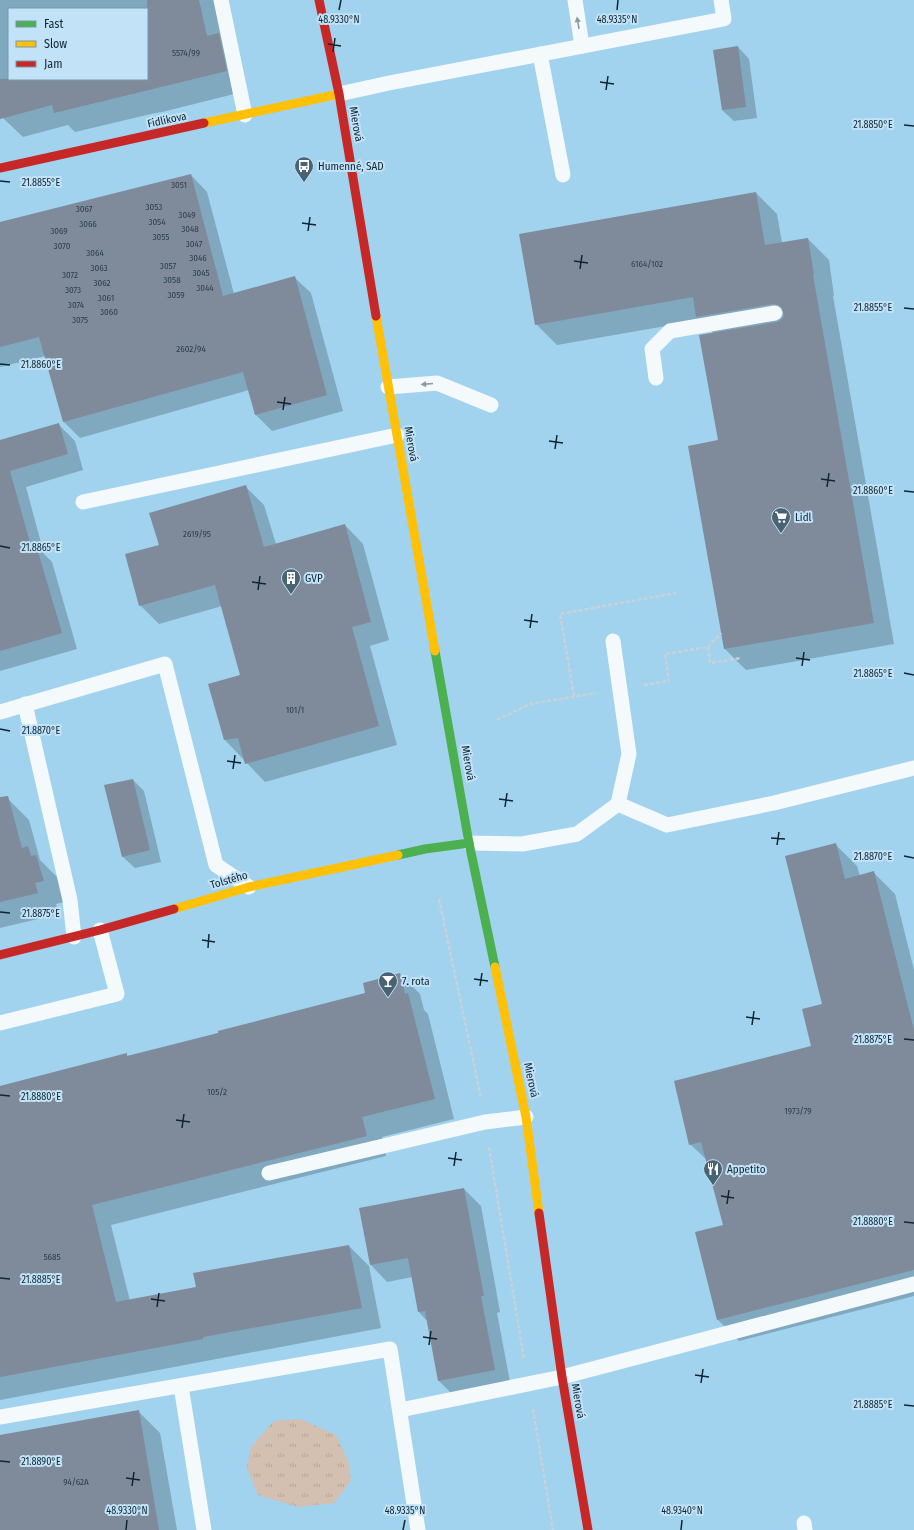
<svg xmlns="http://www.w3.org/2000/svg" width="914" height="1530" viewBox="0 0 914 1530" font-family="'Fira Sans Condensed',sans-serif">
	<defs>
		<pattern id="grass-tufts" width="24" height="20" patternUnits="userSpaceOnUse"><rect width="24" height="20" fill="#d4c0b1"/><path d="M3 7l-1-3M5 7V3M7 7l1-3M15 17l-1-3M17 17v-4M19 17l1-3" fill="none" stroke="#b5a599"/></pattern>
	</defs>
	<rect width="100%" height="100%" fill="#b5d4e6"/>
	<path fill="#a1d2ee" fill-rule="evenodd" d="M 0,0 L 914,0 L 914,1530 L 0,1530 ZM 9,9 L 147,9 L 147,79 L 9,79 Z"/>
	<path fill="url(#grass-tufts)" d="M 300,1419 L 336,1435 L 348,1461 L 351,1480 L 334,1503 L 298,1507 L 258,1495 L 247,1468 L 251,1447 L 274,1421 Z"/>
	<g fill="#0003" fill-rule="evenodd">
		<path d="M 0,0 L 214,0 L 222,38 L 246,91 L 162,112 L 155,113 L 75,132 L 68,125 L 23,137 L 3,118 L 0,105 ZM 9,9 L 147,9 L 147,79 L 9,79 Z"/>
		<path d="M 738,47 L 749,59 L 757,118 L 734,121 L 722,110 Z"/>
		<path d="M 191,175 L 207,192 L 234,294 L 294,277 L 311,293 L 343,411 L 272,431 L 256,415 L 249,390 L 80,438 L 64,422 L 45,356 L 0,367 L 0,223 Z"/>
		<path d="M 756,193 L 777,214 L 782,243 L 808,239 L 829,260 L 834,296 L 833,296 L 894,644 L 746,670 L 725,649 L 719,441 L 714,334 L 700,320 L 557,345 L 536,324 Z"/>
		<path d="M 59,425 L 75,441 L 83,470 L 26,487 L 44,554 L 52,562 L 77,649 L 0,671 L 0,441 Z"/>
		<path d="M 246,487 L 264,505 L 276,544 L 345,525 L 363,544 L 389,640 L 370,646 L 397,745 L 265,782 L 225,740 L 241,676 L 222,606 L 159,624 L 140,605 L 160,546 Z"/>
		<path d="M 133,780 L 144,791 L 161,862 L 135,868 L 123,857 Z"/>
		<path d="M 8,799 L 29,820 L 40,860 L 57,877 L 64,902 L 56,904 L 59,914 L 0,928 L 0,801 Z"/>
		<path d="M 836,845 L 857,866 L 860,876 L 873,872 L 895,894 L 914,970 L 914,1296 L 739,1341 L 718,1320 L 724,1225 L 708,1161 L 690,1144 L 813,1047 L 824,1005 Z"/>
		<path d="M 400,974 L 420,994 L 424,1010 L 428,1014 L 454,1119 L 382,1137 L 386,1156 L 111,1225 L 130,1301 L 197,1288 L 349,1246 L 369,1266 L 381,1328 L 0,1400 L 0,1087 L 126,1055 L 129,1057 L 367,994 Z"/>
		<path d="M 464,1189 L 481,1206 L 500,1312 L 497,1313 L 511,1387 L 456,1398 L 439,1381 L 427,1321 L 419,1312 L 412,1277 L 387,1282 L 371,1265 L 360,1209 Z"/>
		<path d="M 138,1411 L 160,1433 L 177,1530 L 0,1530 L 0,1436 Z"/>
	</g>
	<g fill="#7f8a9b">
		<path d="M 147,0 L 199,0 L 207,36 L 219,33 L 227,71 L 54,113 L 52,105 L 0,119 L 0,79 L 147,79 Z"/>
		<path d="M 738,46 L 746,107 L 722,110 L 713,50 Z"/>
		<path d="M 191,174 L 223,296 L 295,276 L 327,395 L 255,415 L 243,372 L 63,422 L 39,337 L 0,347 L 0,222 Z"/>
		<path d="M 756,192 L 765,245 L 808,238 L 814,275 L 813,275 L 874,623 L 724,649 L 688,446 L 718,440 L 699,335 L 777,322 L 781,320 L 784,316 L 782,308 L 778,305 L 773,304 L 696,317 L 693,297 L 535,325 L 519,234 Z"/>
		<path d="M 59,423 L 68,454 L 10,471 L 31,546 L 36,545 L 62,633 L 0,651 L 0,440 Z"/>
		<path d="M 246,485 L 264,547 L 345,524 L 371,622 L 352,627 L 379,726 L 245,764 L 238,738 L 224,740 L 208,684 L 240,675 L 215,585 L 139,606 L 125,554 L 159,545 L 149,513 Z"/>
		<path d="M 133,779 L 150,850 L 122,857 L 104,785 Z"/>
		<path d="M 8,796 L 22,848 L 28,846 L 31,856 L 36,855 L 44,881 L 35,883 L 38,893 L 0,902 L 0,797 Z"/>
		<path d="M 836,843 L 845,879 L 874,871 L 914,1030 L 914,1270 L 717,1320 L 695,1232 L 723,1225 L 701,1142 L 689,1145 L 674,1081 L 811,1046 L 802,1009 L 822,1004 L 785,856 Z"/>
		<path d="M 400,973 L 405,994 L 408,993 L 435,1099 L 362,1117 L 367,1136 L 92,1205 L 116,1302 L 196,1287 L 193,1273 L 349,1245 L 362,1308 L 203,1337 L 203,1339 L 0,1377 L 0,1086 L 127,1053 L 127,1056 L 218,1033 L 218,1031 L 365,993 L 363,983 Z"/>
		<path d="M 464,1188 L 484,1296 L 481,1296 L 495,1370 L 438,1381 L 425,1311 L 418,1312 L 408,1258 L 370,1265 L 359,1208 Z"/>
		<path d="M 139,1410 L 159,1530 L 0,1530 L 0,1435 Z"/>
	</g>
	<g fill="none" stroke-linecap="round" stroke-linejoin="round">
		<g stroke="#c9d2d8" stroke-width="2.5" stroke-dasharray="4 2" stroke-linecap="butt">
			<path d="M 708,647 L 710,663 L 741,658"/>
			<path d="M 644,685 L 669,681 L 665,654 L 708,647 L 721,633"/>
			<path d="M 574,696 L 560,614 L 676,593"/>
			<path d="M 497,720 L 530,704 L 596,693"/>
			<path d="M 439,899 L 481,1098"/>
			<path d="M 489,1147 L 524,1359"/>
			<path d="M 533,1409 L 553,1530"/>
		</g>
		<g stroke="#f4f9fb" stroke-width="15">
			<path d="M 221,0 L 245,115"/>
			<path d="M 575,0 L 582,46"/>
			<path d="M 540,54 L 563,175"/>
			<path d="M 339,94 L 389,83 L 724,19 L 721,0"/>
			<path d="M 656,378 L 652,349 L 670,331 L 775,313"/>
			<path d="M 388,387 L 437,383 L 491,405"/>
			<path d="M 83,502 L 397,435"/>
			<path d="M 25,704 L 70,900 L 74,937"/>
			<path d="M 0,712 L 165,664 L 216,865 L 249,887"/>
			<path d="M 618,804 L 667,825 L 774,803 L 914,768"/>
			<path d="M 469,843 L 522,844 L 577,834 L 618,804 L 629,754 L 613,641"/>
			<path d="M 0,1023 L 117,994 L 100,930"/>
			<path d="M 269,1173 L 485,1122 L 526,1117"/>
			<path d="M 181,1386 L 204,1530"/>
			<path d="M 400,1410 L 562,1377 L 914,1284"/>
			<path d="M 0,1417 L 390,1349 L 418,1530"/>
			<path d="M 804,1523 L 805,1530"/>
		</g>
		<g stroke="#4caf50" stroke-width="9">
			<path d="M 435,651 L 469,843 L 495,967"/>
			<path d="M 398,855 L 425,849 L 469,843"/>
		</g>
		<g stroke="#ffc107" stroke-width="9">
			<path d="M 204,123 L 339,94"/>
			<path d="M 376,316 L 435,651"/>
			<path d="M 174,909 L 249,887 L 398,855"/>
			<path d="M 495,967 L 526,1117 L 539,1213"/>
		</g>
		<g stroke="#c62828" stroke-width="9">
			<path d="M 319,0 L 339,94 L 376,316"/>
			<path d="M 0,168 L 204,123"/>
			<path d="M 0,955 L 100,930 L 174,909"/>
			<path d="M 539,1213 L 562,1377 L 588,1530"/>
		</g>
	</g>
	<defs><path id="oneway-solid" d="M-6-.8H1V-3.2L6.5 0L1 3.2V.8H-6Z"/></defs>
	<g fill="#8d9aa1">
		<use href="#oneway-solid" transform="translate(578 23) rotate(-100)"/>
		<use href="#oneway-solid" transform="translate(427 384) rotate(175)"/>
	</g>
	<path fill="none" stroke="#102633" stroke-width="1.5" d="M 339,10 L 341,0M 617,10 L 618,0M 328,44 L 341,46M 333,52 L 335,38M 600,82 L 614,84M 606,90 L 608,76M 904,125 L 914,126M 0,181 L 10,182M 302,223 L 316,225M 308,231 L 310,217M 574,261 L 588,263M 580,269 L 582,255M 904,308 L 914,309M 0,364 L 10,365M 277,402 L 291,404M 283,410 L 285,397M 549,441 L 563,443M 555,449 L 557,435M 821,479 L 835,481M 827,487 L 829,473M 904,491 L 914,492M 0,546 L 10,548M 252,582 L 266,584M 258,590 L 260,576M 524,620 L 538,622M 530,628 L 532,614M 796,658 L 810,660M 802,666 L 804,652M 904,673 L 914,675M 0,729 L 10,731M 227,761 L 241,763M 233,769 L 235,755M 499,799 L 513,801M 505,807 L 507,793M 771,838 L 785,839M 777,845 L 779,832M 904,856 L 914,858M 0,912 L 10,913M 202,940 L 215,942M 208,948 L 209,934M 474,979 L 488,981M 480,986 L 482,973M 746,1017 L 760,1019M 752,1025 L 754,1011M 904,1039 L 914,1040M 0,1095 L 10,1096M 176,1120 L 190,1122M 182,1128 L 184,1114M 448,1158 L 462,1160M 454,1166 L 456,1152M 721,1196 L 734,1198M 727,1204 L 729,1190M 904,1222 L 914,1223M 0,1278 L 10,1279M 151,1299 L 165,1301M 157,1307 L 159,1293M 423,1337 L 437,1339M 429,1345 L 431,1331M 695,1375 L 709,1377M 701,1383 L 703,1369M 904,1405 L 914,1406M 0,1461 L 10,1462M 126,1478 L 140,1480M 132,1486 L 134,1472M 126,1530 L 127,1520M 403,1530 L 405,1520M 681,1530 L 682,1520"/>
	<defs>
		<g id="bus-pin" transform="scale(1)"><path d="M0 17L-7.5 6A9.5 9.5 0 1 1 7.5 6Z" fill="#4a6372" stroke="#c2e3f7"/><path d="M-5-6H5V4H4V6H2V4H-2V6H-4V4H-5ZM-3.5-4V0h7V-4ZM-3.5 1.2v1.5H-2V1.2ZM2 1.2v1.5H3.5V1.2Z" fill="#fff"/></g>
		<g id="supermarket-pin" transform="scale(1)"><path d="M0 17L-7.5 6A9.5 9.5 0 1 1 7.5 6Z" fill="#4a6372" stroke="#c2e3f7"/><path d="M-6-5.5h2.5l.6 2H6L4.5 2H-2.5L-4.4-4H-6ZM-1.5 3.2a1.3 1.3 0 1 0 .1 0ZM3 3.2a1.3 1.3 0 1 0 .1 0Z" fill="#fff"/></g>
		<g id="building-pin" transform="scale(1)"><path d="M0 17L-7.5 6A9.5 9.5 0 1 1 7.5 6Z" fill="#4a6372" stroke="#c2e3f7"/><path d="M-4-6H4V6H1V3H-1V6H-4ZM-2.5-4.3h1.7v1.8h-1.7ZM.8-4.3h1.7v1.8H.8ZM-2.5-1h1.7V.8h-1.7ZM.8-1h1.7V.8H.8Z" fill="#fff"/></g>
		<g id="bar-pin" transform="scale(1)"><path d="M0 17L-7.5 6A9.5 9.5 0 1 1 7.5 6Z" fill="#4a6372" stroke="#c2e3f7"/><path d="M-6-5H6L.8 .8V4.5H3.5V6h-7V4.5H-.8V.8Z" fill="#fff"/></g>
		<g id="restaurant-pin" transform="scale(1)"><path d="M0 17L-7.5 6A9.5 9.5 0 1 1 7.5 6Z" fill="#4a6372" stroke="#c2e3f7"/><path d="M-5-6h1v4h1v-4h1v4h1v-4h1v5L-1.5 .5V6h-2V.5L-5-1ZM5-6V6H3V1.5H1.5Q1.5-4 5-6Z" fill="#fff"/></g>
	</defs>
	<g fill-rule="evenodd">
		<use href="#bus-pin" x="304" y="166"/>
		<use href="#supermarket-pin" x="781" y="517"/>
		<use href="#building-pin" x="291" y="578"/>
		<use href="#bar-pin" x="388" y="981"/>
		<use href="#restaurant-pin" x="713" y="1169"/>
	</g>
	<g text-anchor="middle" dominant-baseline="central" stroke-width="4" stroke-linejoin="round" paint-order="stroke">
		<g font-size="9" fill="#2c3f4d">
			<text x="186" y="53">5574/99</text>
			<text x="179" y="185">3051</text>
			<text x="154" y="207">3053</text>
			<text x="84" y="209">3067</text>
			<text x="187" y="215">3049</text>
			<text x="157" y="222">3054</text>
			<text x="88" y="224">3066</text>
			<text x="190" y="229">3048</text>
			<text x="59" y="231">3069</text>
			<text x="161" y="237">3055</text>
			<text x="194" y="244">3047</text>
			<text x="62" y="246">3070</text>
			<text x="95" y="253">3064</text>
			<text x="198" y="258">3046</text>
			<text x="647" y="264">6164/102</text>
			<text x="168" y="266">3057</text>
			<text x="99" y="268">3063</text>
			<text x="201" y="273">3045</text>
			<text x="70" y="275">3072</text>
			<text x="172" y="280">3058</text>
			<text x="102" y="283">3062</text>
			<text x="205" y="288">3044</text>
			<text x="73" y="290">3073</text>
			<text x="176" y="295">3059</text>
			<text x="106" y="298">3061</text>
			<text x="76" y="305">3074</text>
			<text x="109" y="312">3060</text>
			<text x="80" y="320">3075</text>
			<text x="191" y="349">2602/94</text>
			<text x="197" y="534">2619/95</text>
			<text x="295" y="710">101/1</text>
			<text x="217" y="1092">105/2</text>
			<text x="798" y="1111">1973/79</text>
			<text x="52" y="1257">5685</text>
			<text x="76" y="1482">94/62A</text>
		</g>
		<g font-size="11" fill="#102633" stroke="#c2e3f7">
			<text transform="translate(167 120) rotate(-12)">Fidlikova</text>
			<text transform="translate(356 124) rotate(80)">Mierová</text>
			<text transform="translate(411 444) rotate(80)">Mierová</text>
			<text transform="translate(468 763) rotate(80)">Mierová</text>
			<text transform="translate(229 880) rotate(-16)">Tolstého</text>
			<text transform="translate(531 1080) rotate(78)">Mierová</text>
			<text transform="translate(578 1401) rotate(80)">Mierová</text>
		</g>
		<g font-size="11" fill="#102633" stroke="#c2e3f7" text-anchor="start">
			<text x="318" y="166">Humenné, SAD</text>
			<text x="795" y="517">Lidl</text>
			<text x="305" y="578">GVP</text>
			<text x="402" y="981">7. rota</text>
			<text x="727" y="1169">Appetito</text>
		</g>
	</g>
	<g font-size="10" text-anchor="middle" fill="#102633" stroke="#c2e3f7" stroke-width="4" stroke-linejoin="round" paint-order="stroke">
		<text x="339" y="23">48.9330°N</text>
		<text x="617" y="23">48.9335°N</text>
		<text x="873" y="128">21.8850°E</text>
		<text x="41" y="186">21.8855°E</text>
		<text x="873" y="311">21.8855°E</text>
		<text x="41" y="368">21.8860°E</text>
		<text x="873" y="494">21.8860°E</text>
		<text x="41" y="551">21.8865°E</text>
		<text x="873" y="677">21.8865°E</text>
		<text x="41" y="734">21.8870°E</text>
		<text x="873" y="860">21.8870°E</text>
		<text x="41" y="917">21.8875°E</text>
		<text x="873" y="1043">21.8875°E</text>
		<text x="41" y="1100">21.8880°E</text>
		<text x="873" y="1225">21.8880°E</text>
		<text x="41" y="1283">21.8885°E</text>
		<text x="873" y="1408">21.8885°E</text>
		<text x="41" y="1465">21.8890°E</text>
		<text x="127" y="1514">48.9330°N</text>
		<text x="405" y="1514">48.9335°N</text>
		<text x="682" y="1514">48.9340°N</text>
	</g>
	<rect x="8" y="8" width="140" height="72" fill="#c2e3f7" stroke="#7b97a9"/>
	<rect x="16" y="21" width="20" height="6" fill="#4caf50" stroke="#7b97a9"/>
	<text x="44" y="28" font-size="12" fill="#102633">Fast</text>
	<rect x="16" y="41" width="20" height="6" fill="#ffc107" stroke="#7b97a9"/>
	<text x="44" y="48" font-size="12" fill="#102633">Slow</text>
	<rect x="16" y="61" width="20" height="6" fill="#c62828" stroke="#7b97a9"/>
	<text x="44" y="68" font-size="12" fill="#102633">Jam</text>
</svg>
